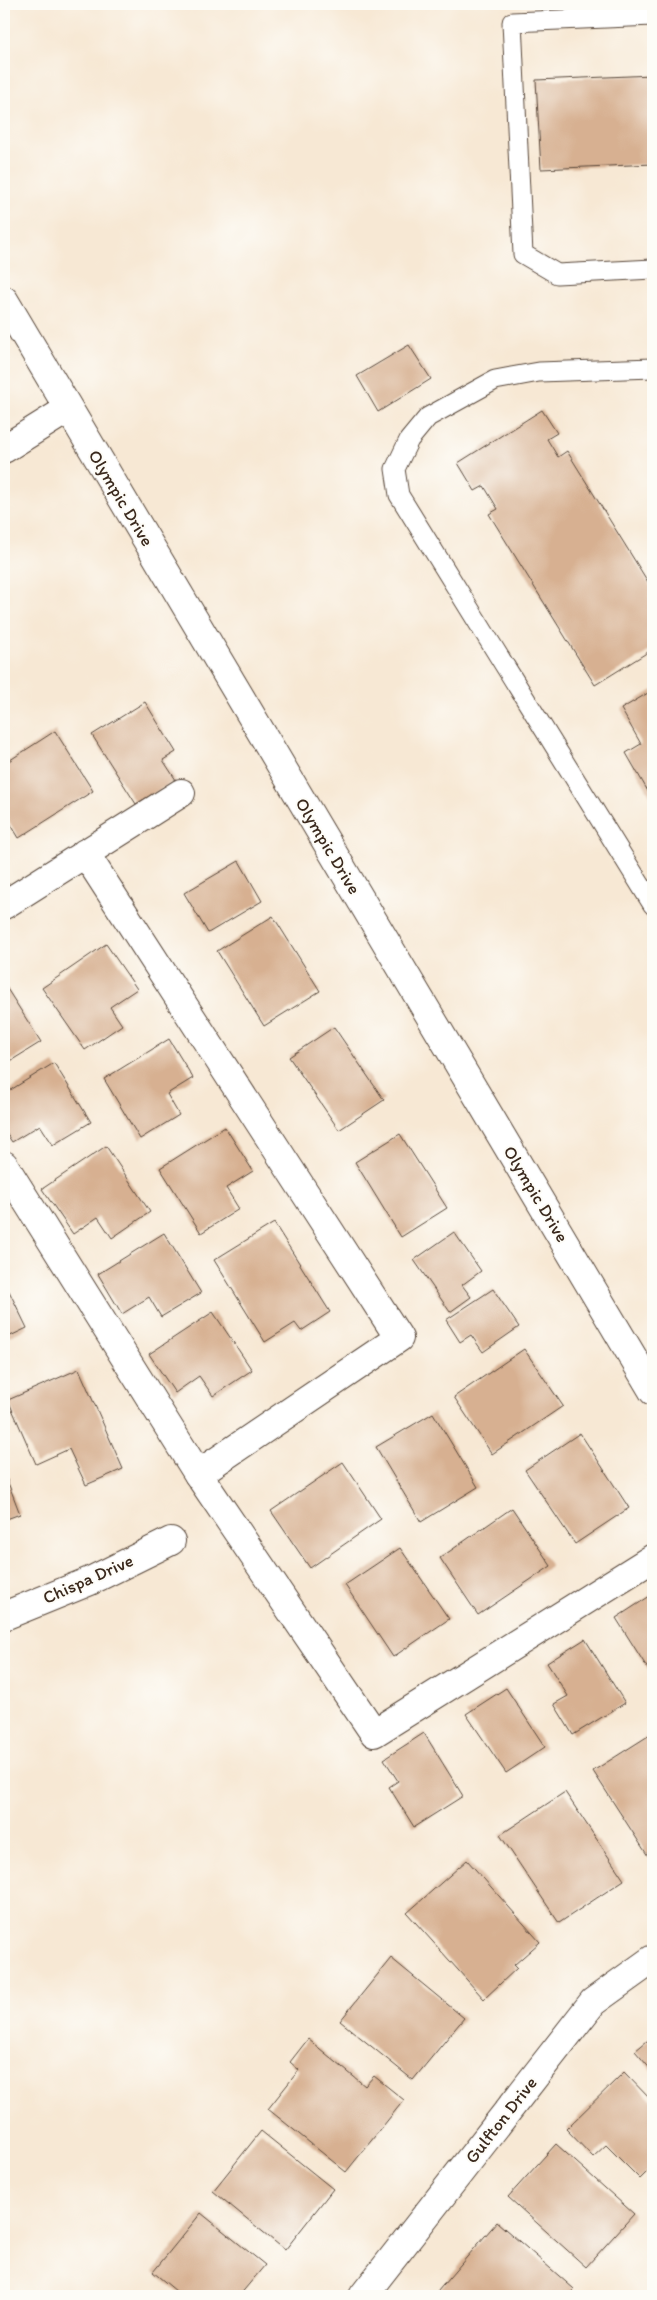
<svg xmlns="http://www.w3.org/2000/svg" width="657" height="2300" viewBox="0 0 657 2300" font-family="Itim,sans-serif">
	<rect width="100%" height="100%" fill="#fdfcf7"/>
	<filter id="ink" filterUnits="userSpaceOnUse"><feTurbulence type="fractalNoise" baseFrequency=".02" numOctaves="2"/><feDisplacementMap in="SourceGraphic" scale="10" xChannelSelector="R" yChannelSelector="G"/><feConvolveMatrix kernelMatrix="1 2 1 2 8 2 1 2 1" color-interpolation-filters="sRGB"/></filter>
	<filter id="wash" filterUnits="userSpaceOnUse"><feTurbulence type="fractalNoise" baseFrequency=".0096" numOctaves="4" result="noise"/><feDisplacementMap in="SourceGraphic" scale="20" xChannelSelector="R" yChannelSelector="G"/><feGaussianBlur stdDeviation="1.12" result="paint"/><feColorMatrix in="noise" values="0 0 0 0 0 0 0 0 0 0 0 0 0 0 0 0 0 1.4 0 .05"/><feComposite in="paint" operator="in"/></filter>
	<g filter="url(#wash)">
		<rect width="100%" height="100%" fill="#f7e8d4"/>
		<g id="blocks">
			<g fill="#d7b091">
				<path d="M 653,75 L 653,164 L 541,169 L 536,80 Z"/>
				<path d="M 409,345 L 431,379 L 378,412 L 357,376 Z"/>
				<path d="M 542,410 L 557,433 L 547,439 L 558,457 L 567,451 L 653,590 L 653,649 L 595,685 L 489,514 L 498,509 L 484,486 L 475,491 L 458,463 Z"/>
				<path d="M 653,690 L 653,800 L 626,753 L 641,744 L 621,709 Z"/>
				<path d="M 145,702 L 176,752 L 163,760 L 176,780 L 136,804 L 92,735 Z"/>
				<path d="M 55,731 L 93,791 L 19,838 L 4,813 L 4,764 Z"/>
				<path d="M 239,861 L 262,901 L 208,933 L 184,893 Z"/>
				<path d="M 273,916 L 320,991 L 264,1026 L 217,951 Z"/>
				<path d="M 106,944 L 137,989 L 110,1007 L 122,1025 L 85,1050 L 42,988 Z"/>
				<path d="M 4,984 L 41,1042 L 4,1065 Z"/>
				<path d="M 334,1027 L 384,1100 L 339,1130 L 289,1057 Z"/>
				<path d="M 169,1039 L 193,1078 L 167,1094 L 179,1115 L 140,1139 L 104,1079 Z"/>
				<path d="M 54,1063 L 91,1122 L 53,1145 L 40,1125 L 12,1142 L 4,1130 L 4,1094 Z"/>
				<path d="M 225,1127 L 253,1171 L 226,1188 L 239,1209 L 201,1233 L 160,1168 Z"/>
				<path d="M 400,1134 L 447,1208 L 401,1237 L 355,1162 Z"/>
				<path d="M 106,1146 L 150,1212 L 112,1238 L 98,1217 L 73,1234 L 42,1189 Z"/>
				<path d="M 274,1223 L 330,1312 L 301,1331 L 295,1323 L 265,1342 L 214,1260 Z"/>
				<path d="M 454,1232 L 481,1271 L 462,1285 L 471,1297 L 450,1312 L 414,1260 Z"/>
				<path d="M 164,1233 L 201,1293 L 161,1317 L 149,1297 L 122,1314 L 98,1274 Z"/>
				<path d="M 493,1289 L 519,1327 L 483,1352 L 471,1335 L 460,1342 L 446,1320 Z"/>
				<path d="M 9,1291 L 27,1328 L 4,1339 L 4,1294 Z"/>
				<path d="M 213,1312 L 252,1370 L 213,1396 L 199,1376 L 175,1393 L 149,1354 Z"/>
				<path d="M 524,1349 L 563,1406 L 492,1454 L 454,1397 Z"/>
				<path d="M 79,1369 L 123,1469 L 86,1485 L 69,1449 L 36,1464 L 8,1400 Z"/>
				<path d="M 433,1413 L 478,1487 L 421,1522 L 376,1447 Z"/>
				<path d="M 580,1433 L 629,1508 L 575,1544 L 525,1470 Z"/>
				<path d="M 343,1462 L 381,1519 L 310,1568 L 271,1511 Z"/>
				<path d="M 4,1472 L 20,1514 L 4,1520 Z"/>
				<path d="M 512,1508 L 551,1566 L 478,1615 L 440,1558 Z"/>
				<path d="M 400,1548 L 449,1619 L 393,1657 L 345,1585 Z"/>
				<path d="M 653,1594 L 653,1677 L 616,1618 Z"/>
				<path d="M 585,1639 L 625,1703 L 573,1735 L 554,1704 L 568,1696 L 547,1663 Z"/>
				<path d="M 506,1688 L 545,1747 L 506,1773 L 466,1714 Z"/>
				<path d="M 424,1733 L 463,1796 L 414,1827 L 389,1787 L 398,1781 L 384,1759 Z"/>
				<path d="M 653,1733 L 653,1853 L 648,1856 L 593,1771 Z"/>
				<path d="M 565,1792 L 624,1880 L 559,1923 L 500,1835 Z"/>
				<path d="M 467,1860 L 540,1942 L 514,1965 L 517,1968 L 484,1999 L 407,1913 Z"/>
				<path d="M 391,1958 L 464,2018 L 413,2080 L 340,2021 Z"/>
				<path d="M 653,2036 L 653,2072 L 635,2051 Z"/>
				<path d="M 308,2039 L 365,2086 L 374,2076 L 404,2100 L 346,2172 L 268,2109 L 299,2070 L 290,2062 Z"/>
				<path d="M 624,2072 L 653,2102 L 653,2166 L 640,2179 L 606,2145 L 593,2157 L 566,2129 Z"/>
				<path d="M 261,2131 L 333,2189 L 285,2250 L 213,2191 Z"/>
				<path d="M 556,2144 L 634,2214 L 586,2267 L 508,2197 Z"/>
				<path d="M 201,2213 L 265,2265 L 239,2296 L 182,2296 L 153,2272 Z"/>
				<path d="M 497,2222 L 574,2289 L 568,2296 L 442,2296 L 437,2292 Z"/>
			</g>
		</g>
	</g>
	<g filter="url(#ink)">
		<use href="#blocks" fill-opacity="0" stroke="#574639" stroke-width="1"/>
		<g fill="none" stroke-linecap="round" stroke-linejoin="round">
			<g stroke="#574639" stroke-width="21">
				<g id="lane">
					<path d="M 653,16 L 512,22 L 523,254 L 557,274 L 653,269"/>
					<path d="M 653,368 L 539,372 L 495,380 L 428,417 L 409,440 L 395,469 L 399,495 L 653,905"/>
				</g>
			</g>
			<g stroke="#574639" stroke-width="30">
				<g id="street">
					<path d="M 4,300 L 653,1391"/>
					<path d="M 4,449 L 68,409"/>
					<path d="M 85,853 L 399,1338 L 198,1474 L 374,1733 L 653,1558"/>
					<path d="M 4,905 L 181,793"/>
					<path d="M 4,1165 L 198,1474"/>
					<path d="M 4,1616 L 90,1581 L 171,1541"/>
					<path d="M 363,2296 L 593,2002 L 653,1959"/>
				</g>
			</g>
			<use href="#lane" stroke="#fff" stroke-width="19"/>
			<use href="#street" stroke="#fff" stroke-width="28"/>
		</g>
	</g>
	<g text-anchor="middle" dominant-baseline="central" stroke-width="4" stroke-linejoin="round" paint-order="stroke">
		<g font-size="18" fill="#3b2a1e" stroke="#fdfcf7">
			<text transform="translate(121 498) rotate(59)">Olympic Drive</text>
			<text transform="translate(328 846) rotate(59)">Olympic Drive</text>
			<text transform="translate(536 1194) rotate(59)">Olympic Drive</text>
			<text transform="translate(88 1579) rotate(-24)">Chispa Drive</text>
			<text transform="translate(501 2120) rotate(-52)">Gulfton Drive</text>
		</g>
	</g>
	<rect width="657" height="2300" fill="none" stroke="#fdfcf7" stroke-width="20"/>
</svg>
